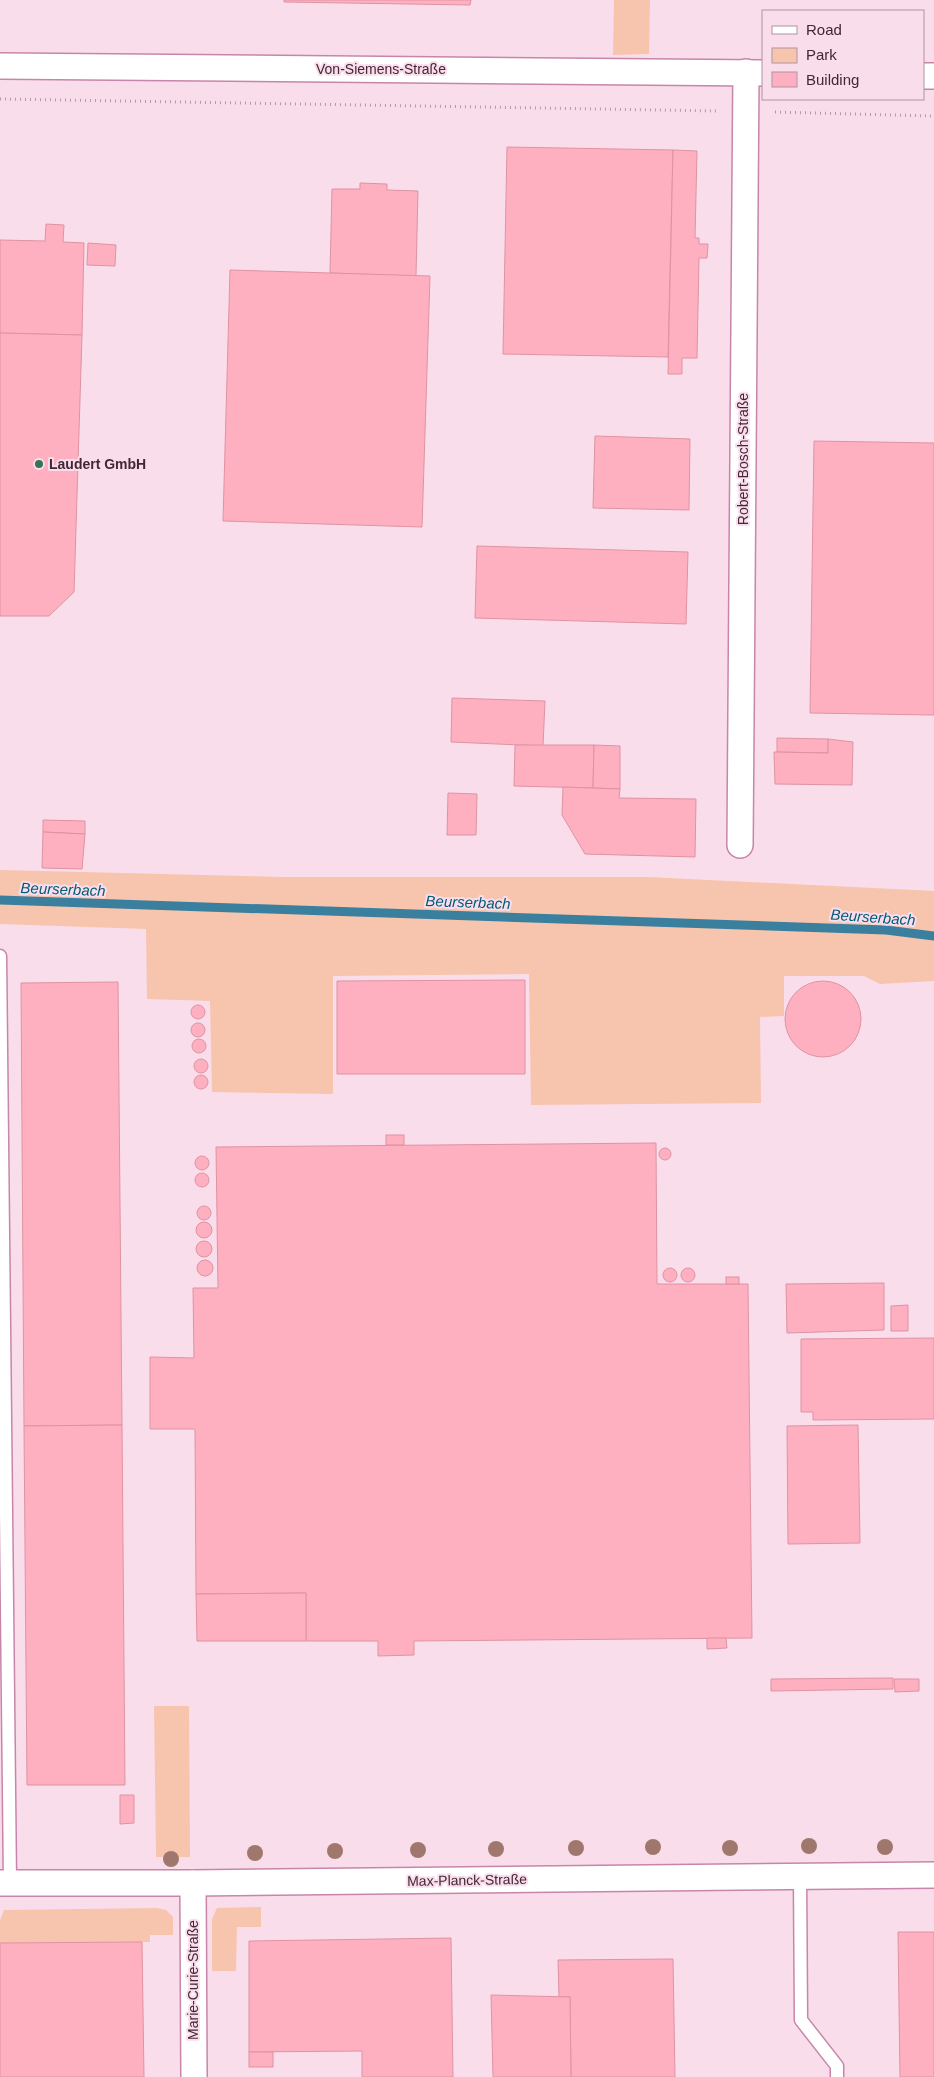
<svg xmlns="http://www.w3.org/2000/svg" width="934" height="2077" viewBox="0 0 934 2077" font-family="Arial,sans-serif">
	<rect width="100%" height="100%" fill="#faddeb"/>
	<g fill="#f7c5ad">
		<path d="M 614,0 L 650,0 L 649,54 L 613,55 Z"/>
		<path d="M 0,870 L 286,877 L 648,877 L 934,891 L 934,981 L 880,984 L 864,976 L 784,976 L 784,1016 L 760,1017 L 761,1103 L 531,1105 L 529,974 L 333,976 L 333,1094 L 212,1092 L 210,1001 L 147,999 L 146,929 L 0,924 Z"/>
		<path d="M 154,1706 L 189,1706 L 190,1857 L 156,1857 Z"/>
		<path d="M 261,1907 L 261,1927 L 237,1927 L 236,1971 L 212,1971 L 212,1919 L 217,1908 Z"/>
		<path d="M 157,1908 L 166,1910 L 173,1917 L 173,1935 L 150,1935 L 150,1942 L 0,1943 L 0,1920 L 4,1910 Z"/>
	</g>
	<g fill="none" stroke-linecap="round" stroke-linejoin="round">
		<path stroke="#3b7f9f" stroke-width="9" d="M 0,900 L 886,930 L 934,936"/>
	</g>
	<g fill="#feb0c0" stroke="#de93a2">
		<path d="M 284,0 L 471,0 L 470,5 L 284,2 Z"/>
		<path d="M 507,147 L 673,150 L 668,357 L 503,354 Z"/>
		<path d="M 673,150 L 697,151 L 695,238 L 699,238 L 699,244 L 708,244 L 707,258 L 699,258 L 697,358 L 682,358 L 682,374 L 668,374 Z"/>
		<path d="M 360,183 L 387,184 L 387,190 L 418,191 L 416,276 L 330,273 L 332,189 L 360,189 Z"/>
		<path d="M 46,224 L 64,225 L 63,242 L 84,243 L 82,335 L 0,333 L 0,240 L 45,241 Z"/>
		<path d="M 88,243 L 116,245 L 115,266 L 87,265 Z"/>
		<path d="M 230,270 L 430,276 L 422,527 L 223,521 Z"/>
		<path d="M 0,333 L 82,335 L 74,592 L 49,616 L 0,616 Z"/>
		<path d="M 595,436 L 690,439 L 689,510 L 593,508 Z"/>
		<path d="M 814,441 L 934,443 L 934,715 L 810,713 Z"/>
		<path d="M 477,546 L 688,552 L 686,624 L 475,618 Z"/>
		<path d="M 452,698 L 545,701 L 543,746 L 451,742 Z"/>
		<path d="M 777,738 L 828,739 L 828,753 L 777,752 Z"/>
		<path d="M 828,739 L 853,742 L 852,785 L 775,784 L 774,752 L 828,753 Z"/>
		<path d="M 515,745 L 594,745 L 593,788 L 514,786 Z"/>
		<path d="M 594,745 L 620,746 L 620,789 L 593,788 Z"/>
		<path d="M 563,787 L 620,789 L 619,798 L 696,799 L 695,857 L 585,854 L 562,815 Z"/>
		<path d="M 448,793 L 477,794 L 476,835 L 447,835 Z"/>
		<path d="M 43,820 L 85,821 L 85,834 L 43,832 Z"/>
		<path d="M 43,832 L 85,834 L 82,869 L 42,868 Z"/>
		<path d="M 525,980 L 525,1074 L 337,1074 L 337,981 Z"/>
		<circle cx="823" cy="1019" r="38"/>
		<path d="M 118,982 L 122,1425 L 24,1426 L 21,983 Z"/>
		<circle cx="198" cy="1012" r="7"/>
		<circle cx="198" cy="1030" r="7"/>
		<circle cx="199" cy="1046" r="7"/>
		<circle cx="201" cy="1066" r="7"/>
		<circle cx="201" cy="1082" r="7"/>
		<rect x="386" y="1135" width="18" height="10"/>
		<path d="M 656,1143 L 657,1284 L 748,1284 L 752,1638 L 414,1641 L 414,1655 L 378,1656 L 378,1641 L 306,1641 L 306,1593 L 196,1594 L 195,1429 L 150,1429 L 150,1357 L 194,1358 L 193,1288 L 218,1288 L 216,1147 Z"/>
		<circle cx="665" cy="1154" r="6"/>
		<circle cx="202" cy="1163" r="7"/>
		<circle cx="202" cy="1180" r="7"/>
		<circle cx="204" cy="1213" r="7"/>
		<circle cx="204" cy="1230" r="8"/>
		<circle cx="204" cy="1249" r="8"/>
		<circle cx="205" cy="1268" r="8"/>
		<circle cx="688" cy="1275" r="7"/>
		<circle cx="670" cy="1275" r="7"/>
		<rect x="726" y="1277" width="13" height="7"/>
		<path d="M 884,1283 L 884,1330 L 787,1333 L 786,1284 Z"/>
		<path d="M 908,1305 L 908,1331 L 891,1331 L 891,1306 Z"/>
		<path d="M 934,1338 L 934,1419 L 813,1420 L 813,1412 L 801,1412 L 801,1339 Z"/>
		<path d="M 122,1425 L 125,1785 L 27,1785 L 24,1426 Z"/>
		<path d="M 858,1425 L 860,1543 L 788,1544 L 787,1426 Z"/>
		<path d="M 306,1593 L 306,1641 L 197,1641 L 196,1594 Z"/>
		<path d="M 707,1638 L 726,1638 L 727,1648 L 707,1649 Z"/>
		<path d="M 893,1678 L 893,1689 L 771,1691 L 771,1679 Z"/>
		<path d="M 894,1679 L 919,1679 L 919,1691 L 895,1692 Z"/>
		<path d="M 120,1795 L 134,1795 L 134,1823 L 120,1824 Z"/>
		<path d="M 898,1932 L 934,1932 L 934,2077 L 900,2077 Z"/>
		<path d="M 451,1938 L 453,2077 L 362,2077 L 362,2051 L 249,2052 L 249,1941 Z"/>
		<path d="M 142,1942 L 144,2077 L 0,2077 L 0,1943 Z"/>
		<path d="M 673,1959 L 675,2077 L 571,2077 L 570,1997 L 559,1997 L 558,1960 Z"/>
		<path d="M 491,1995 L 570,1997 L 571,2077 L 493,2077 Z"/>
		<rect x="249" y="2052" width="24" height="15"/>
	</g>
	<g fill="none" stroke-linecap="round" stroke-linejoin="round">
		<g stroke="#c786a9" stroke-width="15">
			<g id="lane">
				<path d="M 0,956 L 10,1883"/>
				<path d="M 800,1876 L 801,2020 L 837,2066 L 837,2077"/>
			</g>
		</g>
		<g stroke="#c786a9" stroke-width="28">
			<g id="street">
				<path d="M 0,66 L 762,73"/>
				<path d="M 923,76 L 934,76"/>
				<path d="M 740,845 L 746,72"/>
				<path d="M 0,1883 L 193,1883 L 934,1875"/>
				<path d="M 193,1883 L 194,2077"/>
			</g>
		</g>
		<g stroke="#b498a6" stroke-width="3" stroke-dasharray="1 4" stroke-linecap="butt">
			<path d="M 0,99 L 718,111"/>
			<path d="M 775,112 L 934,116"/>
		</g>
		<use href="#lane" stroke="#fff" stroke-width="12"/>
		<use href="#street" stroke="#fff" stroke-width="25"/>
	</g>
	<g fill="#a0776c">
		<circle cx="809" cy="1846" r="8"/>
		<circle cx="653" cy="1847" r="8"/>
		<circle cx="885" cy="1847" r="8"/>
		<circle cx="576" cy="1848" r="8"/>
		<circle cx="730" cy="1848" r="8"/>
		<circle cx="496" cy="1849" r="8"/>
		<circle cx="418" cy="1850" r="8"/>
		<circle cx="335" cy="1851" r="8"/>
		<circle cx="255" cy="1853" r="8"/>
		<circle cx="171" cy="1859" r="8"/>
	</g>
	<circle fill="#37725b" stroke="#faddeb" stroke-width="2" cx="39" cy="464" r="5"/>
	<g text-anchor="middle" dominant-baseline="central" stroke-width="4" stroke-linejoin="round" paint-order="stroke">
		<g font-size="14" fill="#422735" stroke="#faddeb">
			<text x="381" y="69">Von-Siemens-Straße</text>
			<text transform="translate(743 459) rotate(-90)">Robert-Bosch-Straße</text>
			<text transform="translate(467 1880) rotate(-1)">Max-Planck-Straße</text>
			<text transform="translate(193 1980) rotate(-90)">Marie-Curie-Straße</text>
		</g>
		<g font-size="14" font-weight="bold" fill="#422735" stroke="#faddeb" text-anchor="start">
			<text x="49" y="464">Laudert GmbH</text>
		</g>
		<g font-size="15" font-style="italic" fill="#005b76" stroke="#faddeb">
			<text transform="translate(63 889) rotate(2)">Beurserbach</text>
			<text transform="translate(468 902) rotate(2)">Beurserbach</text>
			<text transform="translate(873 917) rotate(4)">Beurserbach</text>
		</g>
	</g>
	<rect x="762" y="10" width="162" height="90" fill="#faddeb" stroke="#b094a2"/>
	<rect x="772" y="26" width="25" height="8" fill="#ffffff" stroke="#b094a2"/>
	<text x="806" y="35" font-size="15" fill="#422735">Road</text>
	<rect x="772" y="48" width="25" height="15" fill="#f7c5ad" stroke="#b094a2"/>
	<text x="806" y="60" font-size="15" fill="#422735">Park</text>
	<rect x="772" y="72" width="25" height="15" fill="#feb0c0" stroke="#b094a2"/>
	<text x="806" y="85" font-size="15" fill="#422735">Building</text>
</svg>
